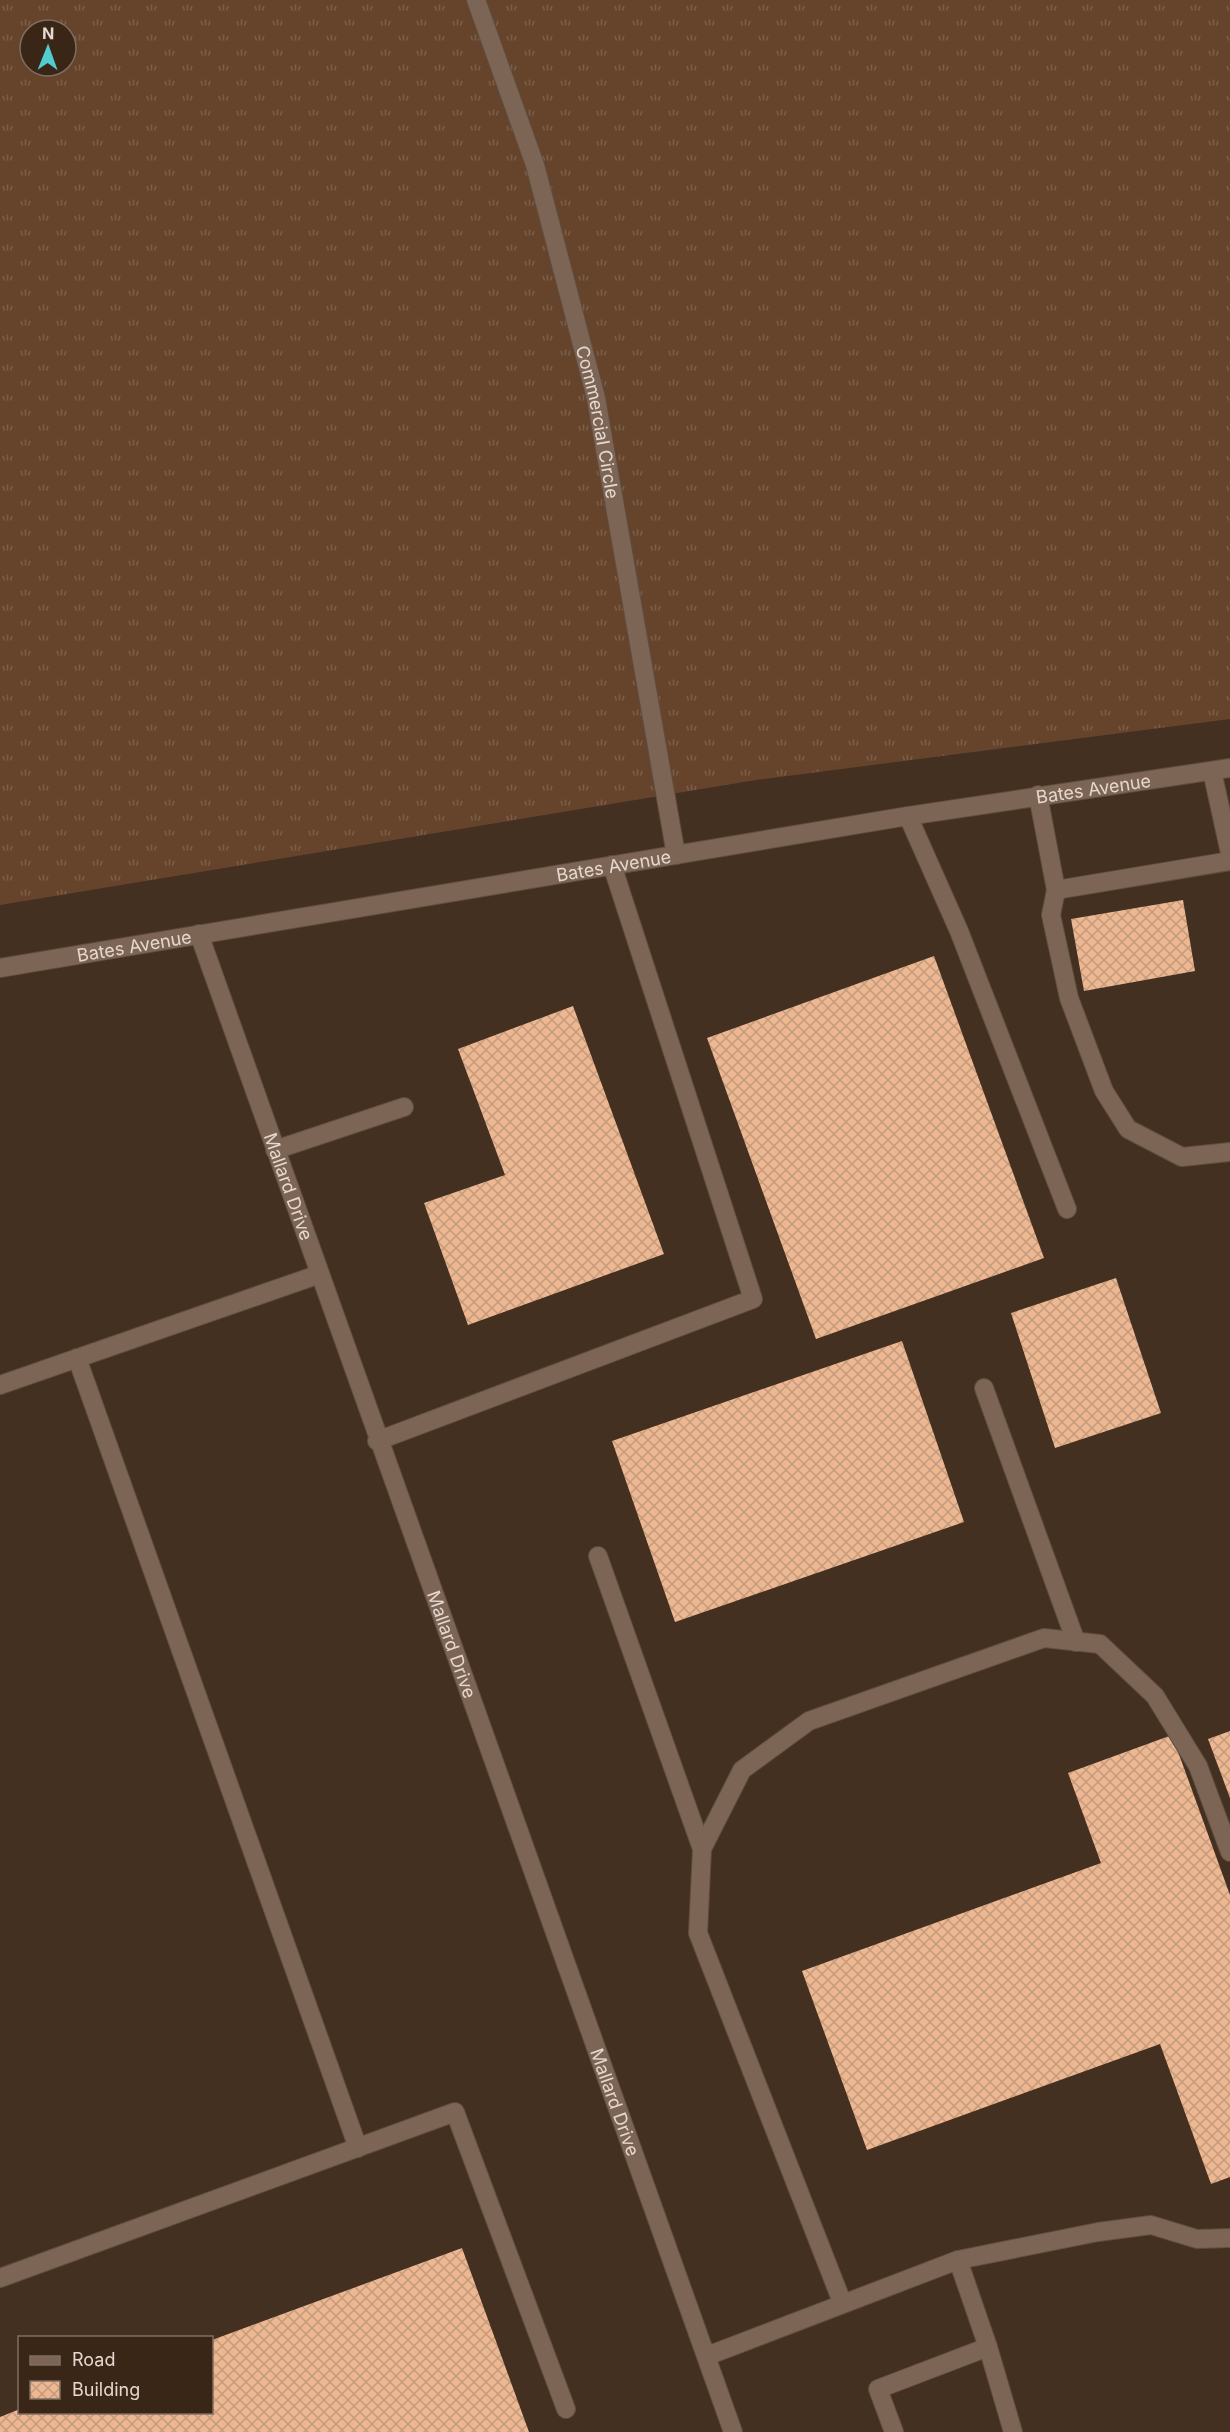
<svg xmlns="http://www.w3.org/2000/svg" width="1230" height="2432" viewBox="0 0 1230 2432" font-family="Inter,sans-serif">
	<defs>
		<pattern id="grass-tufts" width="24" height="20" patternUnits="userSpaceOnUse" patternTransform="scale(1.5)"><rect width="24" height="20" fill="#65442b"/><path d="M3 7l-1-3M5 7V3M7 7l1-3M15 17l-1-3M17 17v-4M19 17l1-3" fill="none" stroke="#7b5e49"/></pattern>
		<pattern id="building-cross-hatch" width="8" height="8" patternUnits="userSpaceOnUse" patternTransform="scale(1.5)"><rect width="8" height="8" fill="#edb891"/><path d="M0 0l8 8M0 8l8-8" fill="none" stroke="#c39a7c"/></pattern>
	</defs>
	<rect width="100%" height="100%" fill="#443021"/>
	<path fill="url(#grass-tufts)" fill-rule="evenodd" d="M 0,0 L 1230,0 L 1230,719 L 756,780 L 0,905 ZM 30,30 L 66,30 L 66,66 L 30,66 Z"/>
	<g fill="url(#building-cross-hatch)">
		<path d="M 1183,900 L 1195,971 L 1084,991 L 1071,919 Z"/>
		<path d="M 934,956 L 1044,1258 L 816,1339 L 707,1038 Z"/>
		<path d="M 573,1006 L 664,1254 L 468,1325 L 424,1203 L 505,1175 L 458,1049 Z"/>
		<path d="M 1116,1278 L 1161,1413 L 1055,1448 L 1011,1313 Z"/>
		<path d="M 902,1341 L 964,1522 L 675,1622 L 612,1441 Z"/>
		<path d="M 1230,1731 L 1230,1798 L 1208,1739 Z"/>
		<path d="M 1172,1735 L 1230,1895 L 1230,2177 L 1211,2184 L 1160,2044 L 867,2150 L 802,1971 L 1101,1863 L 1068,1773 Z"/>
		<path d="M 462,2248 L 529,2432 L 0,2432 L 0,2417 L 20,2409 L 20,2412 L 212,2412 L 212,2340 Z"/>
	</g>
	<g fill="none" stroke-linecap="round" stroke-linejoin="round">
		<g stroke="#5f4e40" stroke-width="20">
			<g id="minor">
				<path id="s1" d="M 476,0 L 535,165 L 596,398 L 676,855"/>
				<path d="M 1212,771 L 1230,853"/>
				<path d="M 1038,795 L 1056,890 L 1230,861"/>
				<path d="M 908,816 L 959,931 L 1067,1209"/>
				<path d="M 1056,890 L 1051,915 L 1069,998 L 1104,1091 L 1128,1129 L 1182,1157 L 1230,1152"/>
				<path id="s2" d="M 199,934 L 733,2432"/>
				<path id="s3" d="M 0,968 L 908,816 L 1230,768"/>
				<path d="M 275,1150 L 404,1107"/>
				<path d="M 77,1358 L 358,2148"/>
				<path d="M 0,1385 L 320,1274"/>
				<path d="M 984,1388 L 1076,1642"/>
				<path d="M 377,1441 L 753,1299 L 612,865"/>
				<path d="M 598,1556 L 702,1849"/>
				<path d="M 958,2260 L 988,2347 L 1013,2432"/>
				<path d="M 0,2278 L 455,2112 L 566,2409"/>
				<path d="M 842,2302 L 698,1933 L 702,1849 L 742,1770 L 809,1721 L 1044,1638 L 1100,1644 L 1155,1696 L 1198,1766 L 1230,1852"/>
				<path d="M 707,2356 L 958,2260 L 1098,2232 L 1151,2225 L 1197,2239 L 1230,2238"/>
				<path d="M 894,2432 L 878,2389 L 988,2347"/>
			</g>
		</g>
		<use href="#minor" stroke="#7c6555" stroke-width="18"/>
	</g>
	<g text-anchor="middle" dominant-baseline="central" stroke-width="6" stroke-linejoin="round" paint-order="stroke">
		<g font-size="18" fill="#e6d8cf" stroke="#3a2617">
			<text stroke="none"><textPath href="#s1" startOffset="440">Commercial Circle</textPath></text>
			<text stroke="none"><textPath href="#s3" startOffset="1108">Bates Avenue</textPath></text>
			<text stroke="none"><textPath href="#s3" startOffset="622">Bates Avenue</textPath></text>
			<text stroke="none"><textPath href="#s3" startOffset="136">Bates Avenue</textPath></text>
			<text stroke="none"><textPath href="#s2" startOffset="268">Mallard Drive</textPath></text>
			<text stroke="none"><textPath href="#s2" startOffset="754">Mallard Drive</textPath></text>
			<text stroke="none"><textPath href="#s2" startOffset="1240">Mallard Drive</textPath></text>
		</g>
	</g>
	<rect x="18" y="2336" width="195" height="78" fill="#3a2617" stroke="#7f6d61" stroke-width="1.5"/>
	<rect x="30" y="2356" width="30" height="9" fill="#7c6555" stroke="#7f6d61" stroke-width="1.5"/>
	<text x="72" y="2366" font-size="18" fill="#e6d8cf">Road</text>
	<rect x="30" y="2381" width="30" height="18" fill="url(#building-cross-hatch)" stroke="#7f6d61" stroke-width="1.5"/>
	<text x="72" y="2396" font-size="18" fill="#e6d8cf">Building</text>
	<g transform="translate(48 48) rotate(1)"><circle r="28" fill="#3a2617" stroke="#7f6d61" stroke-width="1.5"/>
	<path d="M0-4.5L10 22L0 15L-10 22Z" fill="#52cdcf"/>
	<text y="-9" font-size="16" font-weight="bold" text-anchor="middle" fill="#e6d8cf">N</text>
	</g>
</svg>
